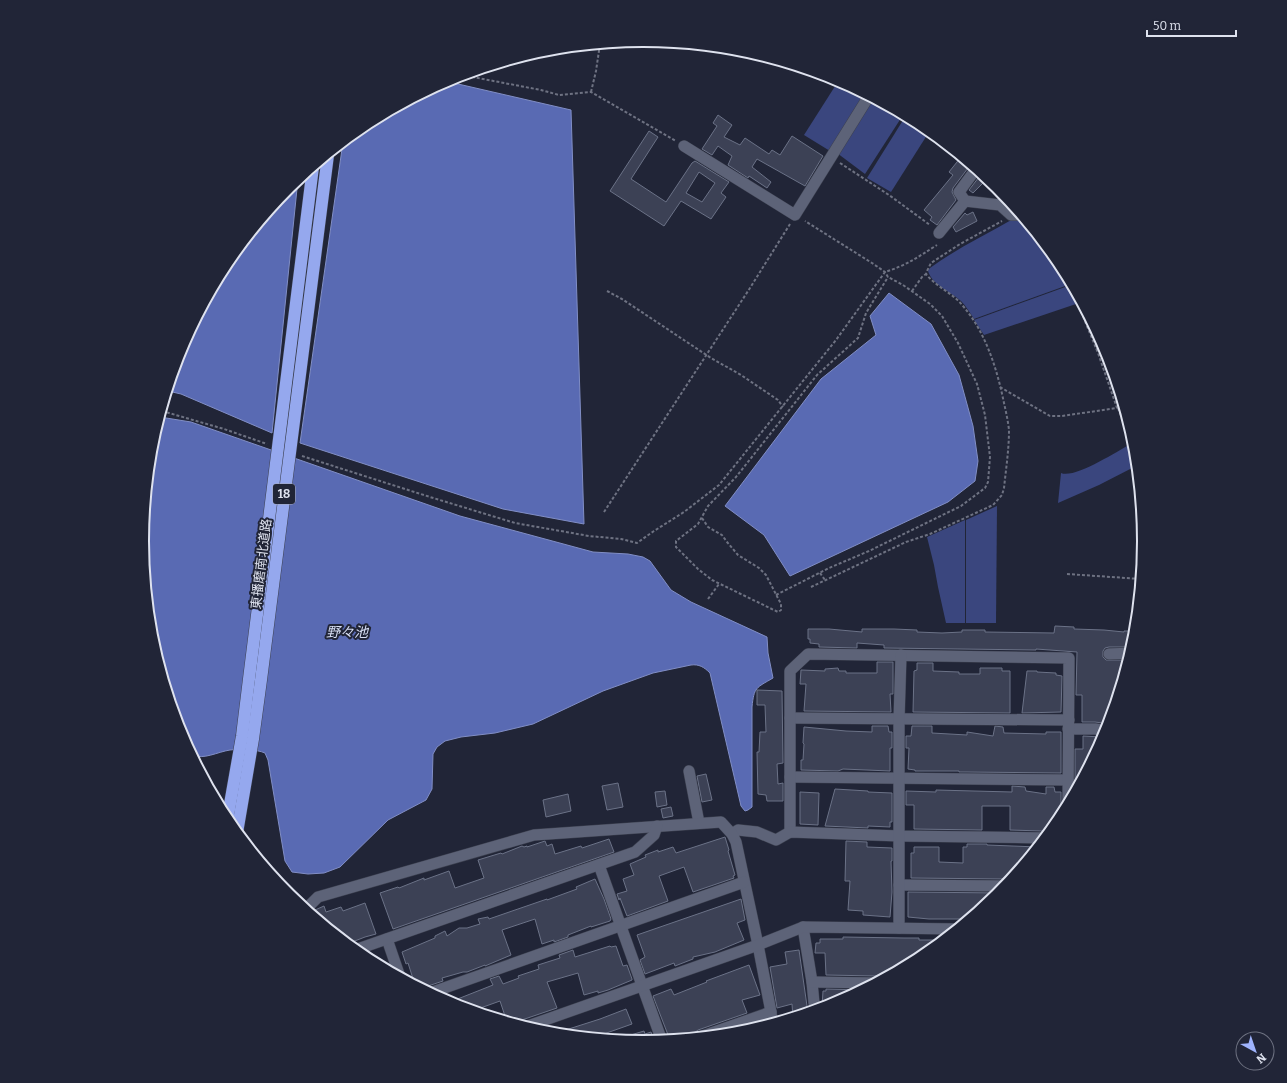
<svg xmlns="http://www.w3.org/2000/svg" width="1287" height="1083" viewBox="0 0 1287 1083" font-family="Bitter,'Noto Sans JP',serif">
	<rect width="100%" height="100%" fill="#212537"/>
	<g fill="#3a467e">
		<path d="M 839,80 L 865,94 L 830,151 L 804,135 Z"/>
		<path d="M 872,98 L 903,115 L 865,174 L 837,153 Z"/>
		<path d="M 905,117 L 929,132 L 891,192 L 867,178 Z"/>
		<path d="M 1013,219 L 1025,220 L 1058,260 L 1068,285 L 974,319 C 970,313 966,306 961,301 C 950,291 933,286 928,271 L 930,268 C 956,249 985,235 1013,219 Z"/>
		<path d="M 1068,286 L 1076,304 L 984,335 L 974,320 Z"/>
		<path d="M 1129,445 L 1136,466 L 1099,485 L 1058,503 L 1061,473 C 1074,479 1116,452 1129,445 Z"/>
		<path d="M 997,506 L 996,623 L 966,623 L 966,520 Z"/>
		<path d="M 965,520 L 965,623 L 946,623 L 938,587 L 934,565 L 927,537 Z"/>
	</g>
	<g fill="#596ab3" stroke="#818ec5">
		<path d="M 445,81 L 571,110 L 584,524 L 503,509 L 300,443 L 343,142 L 365,124 Z"/>
		<path d="M 298,179 L 272,433 L 181,394 L 168,391 L 180,349 L 227,263 L 289,187 Z"/>
		<path d="M 889,293 L 931,324 L 959,375 L 973,426 L 978,461 L 975,481 L 948,502 L 790,576 L 764,535 L 725,506 L 821,379 L 876,335 L 870,316 Z"/>
		<path d="M 160,417 L 191,422 L 460,516 L 593,552 L 628,554 L 643,557 L 650,561 L 671,590 L 691,602 L 767,637 L 768,653 L 773,678 C 756,688 754,687 752,707 L 752,807 L 748,810 L 745,811 L 741,806 L 710,673 C 704,667 699,664 691,665 L 653,673 L 603,691 L 533,724 L 495,733 L 461,737 L 445,741 L 437,747 L 433,754 L 432,789 L 426,800 L 388,820 L 340,867 L 324,873 L 308,874 L 292,872 L 285,861 L 268,760 L 265,753 C 256,749 239,749 230,750 C 217,752 204,760 192,755 L 180,733 L 152,639 L 142,541 L 152,443 Z"/>
	</g>
	<g fill="#3c4155" stroke="#6b7287" fill-rule="evenodd">
		<path d="M 718,115 L 732,125 L 724,137 L 740,145 L 745,138 L 769,154 L 772,150 L 780,155 L 792,136 L 823,156 L 805,186 L 757,159 L 752,167 L 771,182 L 767,188 L 749,176 L 748,178 L 728,165 L 732,156 L 718,146 L 712,155 L 702,149 L 717,126 L 713,123 Z"/>
		<path d="M 649,131 L 658,137 L 631,179 L 666,202 L 692,163 L 695,161 L 729,182 L 721,193 L 726,197 L 711,219 L 681,201 L 664,226 L 610,191 ZM 699,172 L 715,183 L 702,202 L 686,193 Z"/>
		<path d="M 961,157 L 971,164 L 953,188 L 952,192 L 956,200 L 937,225 L 930,220 L 932,217 L 924,210 L 953,175 L 949,172 Z"/>
		<path d="M 982,173 L 988,178 L 973,193 L 969,190 Z"/>
		<path d="M 973,212 L 977,221 L 956,232 L 953,227 L 965,213 L 967,215 Z"/>
		<path d="M 1055,626 L 1074,627 L 1074,629 L 1104,630 L 1124,632 L 1124,631 L 1136,631 L 1133,647 L 1109,647 L 1105,648 L 1103,651 L 1103,657 L 1106,660 L 1124,660 L 1124,676 L 1110,724 L 1095,722 L 1082,722 L 1082,695 L 1076,695 L 1077,652 L 1036,649 L 1036,650 L 884,648 L 884,645 L 857,643 L 857,648 L 819,647 L 819,644 L 810,643 L 810,639 L 808,639 L 808,629 L 829,629 L 862,632 L 862,629 L 894,629 L 917,630 L 917,632 L 942,633 L 962,632 L 962,630 L 985,630 L 985,632 L 1054,633 Z"/>
		<path d="M 877,662 L 893,662 L 893,694 L 890,694 L 891,712 L 804,711 L 806,684 L 800,684 L 801,670 L 825,671 L 825,669 L 838,668 L 839,671 L 846,671 L 846,673 L 877,673 Z"/>
		<path d="M 917,663 L 933,663 L 933,671 L 959,672 L 959,674 L 980,674 L 980,668 L 1002,668 L 1002,671 L 1010,671 L 1010,713 L 913,712 L 914,671 L 917,670 Z"/>
		<path d="M 1027,671 L 1037,671 L 1037,672 L 1056,673 L 1056,675 L 1062,676 L 1061,712 L 1022,713 Z"/>
		<path d="M 757,690 L 782,691 L 783,763 L 777,764 L 778,784 L 783,783 L 783,801 L 767,801 L 766,795 L 758,794 L 757,752 L 759,752 L 760,732 L 766,732 L 765,705 L 757,705 Z"/>
		<path d="M 872,726 L 888,726 L 889,732 L 892,732 L 892,748 L 890,748 L 890,771 L 843,769 L 838,771 L 801,770 L 801,760 L 803,760 L 804,744 L 803,743 L 804,727 L 846,731 L 872,732 Z"/>
		<path d="M 912,726 L 932,726 L 932,733 L 967,735 L 967,732 L 993,736 L 995,726 L 1003,727 L 1004,733 L 1046,734 L 1046,732 L 1061,732 L 1061,773 L 967,772 L 959,772 L 959,771 L 915,771 L 915,770 L 908,769 L 909,748 L 906,748 L 906,736 L 911,736 Z"/>
		<path d="M 1083,736 L 1101,737 L 1100,746 L 1075,793 L 1075,749 L 1083,749 Z"/>
		<path d="M 706,774 L 712,800 L 702,802 L 697,776 Z"/>
		<path d="M 618,783 L 623,807 L 607,810 L 602,786 Z"/>
		<path d="M 1012,786 L 1025,787 L 1026,791 L 1046,794 L 1046,787 L 1054,787 L 1055,792 L 1061,792 L 1061,820 L 1053,829 L 1042,831 L 1010,830 L 1010,806 L 982,806 L 982,830 L 914,829 L 914,805 L 906,805 L 906,791 L 936,792 L 936,790 L 1012,792 Z"/>
		<path d="M 835,789 L 868,791 L 868,792 L 892,793 L 892,822 L 890,822 L 890,827 L 868,826 L 868,828 L 825,826 Z"/>
		<path d="M 665,791 L 667,805 L 657,807 L 655,792 Z"/>
		<path d="M 800,792 L 819,793 L 818,825 L 800,824 Z"/>
		<path d="M 568,794 L 571,811 L 546,817 L 543,800 Z"/>
		<path d="M 671,807 L 673,816 L 663,818 L 661,809 Z"/>
		<path d="M 725,837 L 729,850 L 728,851 L 735,875 L 733,876 L 734,878 L 693,892 L 684,867 L 659,876 L 668,901 L 627,916 L 620,898 L 619,900 L 617,894 L 627,891 L 623,879 L 634,875 L 630,864 L 646,857 L 645,855 L 658,850 L 658,852 L 673,847 L 676,853 Z"/>
		<path d="M 609,839 L 614,852 L 393,929 L 380,893 L 398,887 L 399,888 L 424,878 L 424,880 L 449,871 L 455,888 L 484,878 L 478,860 L 501,853 L 502,854 L 522,846 L 524,847 L 527,846 L 527,847 L 545,841 L 547,846 L 552,844 L 555,854 L 581,846 L 582,848 Z"/>
		<path d="M 846,841 L 867,842 L 867,847 L 892,848 L 892,861 L 891,861 L 892,892 L 890,917 L 863,915 L 863,911 L 848,910 L 850,881 L 845,881 Z"/>
		<path d="M 967,844 L 987,844 L 987,845 L 1038,847 L 1011,881 L 1006,879 L 911,878 L 911,853 L 914,853 L 914,847 L 939,847 L 939,862 L 963,863 L 963,847 L 967,847 Z"/>
		<path d="M 595,879 L 604,899 L 611,919 L 610,921 L 591,927 L 591,926 L 568,935 L 568,937 L 554,942 L 554,940 L 542,944 L 535,919 L 502,930 L 511,955 L 485,966 L 485,965 L 467,972 L 463,972 L 442,978 L 443,981 L 428,986 L 424,990 L 415,985 L 408,963 L 406,964 L 402,952 L 435,938 L 435,936 L 445,931 L 447,936 L 459,928 L 467,928 L 480,924 L 478,919 L 488,917 L 489,919 L 547,899 L 547,900 L 577,889 L 576,887 Z"/>
		<path d="M 908,892 L 1001,893 L 989,904 L 979,904 L 979,912 L 970,919 L 929,919 L 908,917 Z"/>
		<path d="M 741,899 L 745,920 L 737,923 L 744,940 L 715,952 L 693,957 L 693,959 L 675,966 L 674,963 L 645,974 L 640,960 L 645,957 L 637,935 Z"/>
		<path d="M 365,903 L 376,934 L 365,937 L 347,944 L 319,921 L 315,910 L 324,906 L 326,912 L 341,907 L 343,911 Z"/>
		<path d="M 843,937 L 904,938 L 919,938 L 919,940 L 945,940 L 928,954 L 919,954 L 919,960 L 882,980 L 880,977 L 876,976 L 826,975 L 825,953 L 815,953 L 816,943 L 820,943 L 820,939 L 843,939 Z"/>
		<path d="M 610,946 L 611,947 L 616,946 L 623,966 L 627,965 L 632,979 L 632,980 L 608,990 L 598,993 L 598,991 L 584,995 L 578,973 L 547,982 L 557,1008 L 513,1023 L 507,1022 L 500,1001 L 472,1011 L 451,1005 L 438,998 L 447,994 L 450,1002 L 493,985 L 490,979 L 499,976 L 503,984 L 519,978 L 518,976 L 539,969 L 538,965 L 560,958 L 559,955 L 573,950 L 575,957 Z"/>
		<path d="M 799,950 L 808,1013 L 793,1018 L 792,1004 L 777,1008 L 770,967 L 787,964 L 785,952 Z"/>
		<path d="M 749,965 L 760,995 L 742,1000 L 747,1013 L 698,1030 L 694,1033 L 693,1038 L 688,1039 L 687,1035 L 670,1040 L 653,996 L 671,989 L 674,995 L 707,982 L 706,981 Z"/>
		<path d="M 826,989 L 863,990 L 835,1005 L 828,1007 L 822,1007 L 823,991 L 826,991 Z"/>
		<path d="M 626,1009 L 632,1024 L 601,1035 L 592,1038 L 553,1034 L 600,1019 Z"/>
		<path d="M 644,1031 L 645,1034 L 651,1032 L 654,1041 L 643,1043 L 614,1040 Z"/>
	</g>
	<g fill="none" stroke-linecap="round" stroke-linejoin="round">
		<g stroke="#3d4150" stroke-width="12">
			<g id="minor">
				<path d="M 684,146 L 795,215 L 869,96"/>
				<path d="M 965,201 L 1000,205 L 1011,215 L 1021,215"/>
				<path d="M 939,233 L 965,201 L 959,192 L 976,169"/>
				<path d="M 1109,654 L 1131,653"/>
				<path d="M 790,718 L 1069,720"/>
				<path d="M 1068,729 L 1095,729 L 1108,731"/>
				<path d="M 689,771 L 699,823"/>
				<path d="M 790,777 L 1068,780"/>
				<path d="M 790,832 L 790,671 L 808,654 L 1069,658 L 1068,807"/>
				<path d="M 732,834 L 738,830 L 757,832 L 776,840 L 790,832 L 900,836 L 1046,838"/>
				<path d="M 599,865 L 662,1041"/>
				<path d="M 899,885 L 1006,886"/>
				<path d="M 305,910 L 318,897 L 534,835 L 721,822 L 732,834 L 736,842 L 758,945 L 771,1012 L 772,1024"/>
				<path d="M 803,927 L 812,982 L 814,1003"/>
				<path d="M 899,928 L 899,720 L 901,655"/>
				<path d="M 387,939 L 400,977"/>
				<path d="M 355,950 L 635,852 L 654,835 L 657,826"/>
				<path d="M 812,982 L 876,983"/>
				<path d="M 430,993 L 744,882"/>
				<path d="M 525,1027 L 758,945 L 803,927 L 959,929"/>
				<path d="M 700,1037 L 771,1012"/>
			</g>
		</g>
		<g stroke="#6e7282" stroke-width="2" stroke-dasharray="3 2" stroke-linecap="butt">
			<path d="M 462,75 L 541,90 L 559,95 L 591,92 L 676,141"/>
			<path d="M 591,92 L 596,71 L 600,44"/>
			<path d="M 840,163 L 889,195 L 930,225"/>
			<path d="M 607,291 L 622,299 L 711,358 L 741,375 L 778,400 L 783,407"/>
			<path d="M 912,291 L 922,277 L 926,274"/>
			<path d="M 1096,349 L 1105,346"/>
			<path d="M 1000,387 L 1050,416 L 1062,416 L 1117,408 L 1098,353 L 1062,265"/>
			<path d="M 1118,408 L 1131,443 L 1137,465"/>
			<path d="M 162,411 L 224,429 L 267,444"/>
			<path d="M 302,456 L 430,497 L 515,523 L 589,536 L 621,539 L 637,543 L 654,531 L 684,512 L 719,485 L 836,340 L 885,272 C 907,265 918,257 937,245"/>
			<path d="M 604,512 L 750,288 L 790,224"/>
			<path d="M 702,518 L 708,527 L 722,535 L 727,542 L 738,555 L 759,568 L 766,575 L 781,604 L 781,610 L 778,612 L 712,580 L 698,569 L 676,547 L 676,541 L 698,524 L 708,506 L 736,477 L 817,375 L 858,338 L 866,313 L 888,277"/>
			<path d="M 820,573 L 825,580"/>
			<path d="M 1067,574 L 1141,579"/>
			<path d="M 811,587 L 906,542 L 930,534 L 993,505 L 1002,495 L 1004,488 C 1006,469 1009,449 1009,430 C 1008,421 1006,412 1004,403 C 997,369 986,333 963,306 C 953,293 936,287 926,274 L 927,271 L 931,263 L 960,244 L 1002,221"/>
			<path d="M 776,595 L 829,568 L 869,551 L 961,506 L 985,488 L 988,482 L 990,457 L 985,415 L 977,384 L 958,343 L 942,316 L 930,304 L 903,285 L 888,277 L 885,272 L 872,263 L 805,221"/>
			<path d="M 708,599 L 719,584"/>
		</g>
		<use href="#minor" stroke="#5d6378" stroke-width="11"/>
		<g stroke="#3d4150" stroke-width="13" stroke-linecap="butt">
			<g id="motorway-bridge">
				<path d="M 227,821 L 242,736 L 249,679 L 313,167"/>
				<path d="M 237,833 L 253,739 L 261,680 L 328,155"/>
			</g>
		</g>
		<use href="#motorway-bridge" stroke="#95a8ee" stroke-width="12"/>
	</g>
	<g text-anchor="middle" dominant-baseline="central" stroke-width="4" stroke-linejoin="round" paint-order="stroke">
		<rect fill="#212537" stroke="#a5a9b7" stroke-width="1" x="273" y="484" width="22" height="20" rx="3"/>
		<g font-size="12" font-weight="bold" fill="#dee2ee">
			<text x="284" y="494">18</text>
		</g>
		<g font-size="13" fill="#dee2ee" stroke="#212537">
			<text transform="translate(261 564) rotate(-83)">東播磨南北道路</text>
		</g>
		<g font-size="14" font-style="italic" fill="#d6ddf2" stroke="#212537">
			<text x="347" y="632">野々池</text>
		</g>
	</g>
	<path d="M0 0H1287V1083H0ZM149 541a494 494 0 1 1 988 0a494 494 0 1 1-988 0Z" fill="#212537" fill-rule="evenodd"/>
	<path fill="none" stroke="#dee2ee" stroke-width="2" d="M149 541a494 494 0 1 1 988 0a494 494 0 1 1-988 0Z"/>
	<g transform="translate(1255 1051) rotate(140)"><circle r="19" fill="#212537" stroke="#6d7180"/>
	<path d="M0-3L7 15L0 10L-7 15Z" fill="#9fb3fd"/>
	<text y="-6" font-size="11" font-weight="bold" text-anchor="middle" fill="#dee2ee">N</text>
	</g>
	<path d="M1147 30v6h89v-6" fill="none" stroke="#dee2ee" stroke-width="2"/>
	<text x="1153" y="30" font-size="12" fill="#dee2ee" stroke="#212537" stroke-width="3" paint-order="stroke">50 m</text>
</svg>
